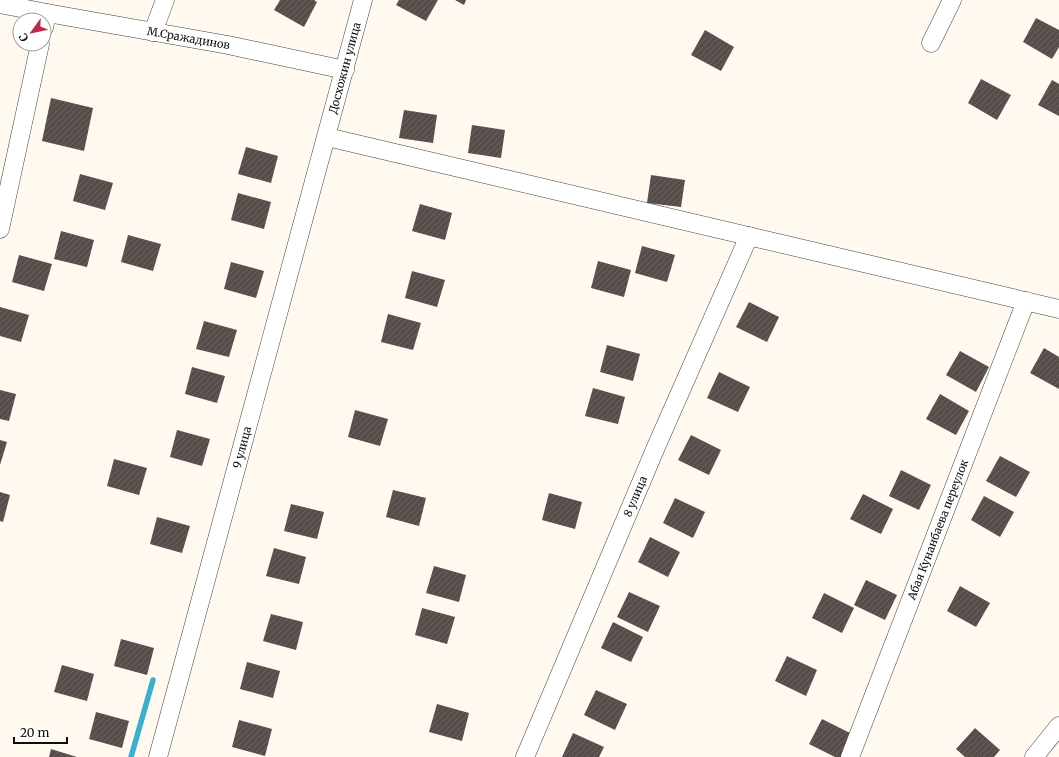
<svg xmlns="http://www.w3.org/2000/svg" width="1059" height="757" viewBox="0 0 1059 757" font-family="Merriweather,serif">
	<defs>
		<pattern id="building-hatch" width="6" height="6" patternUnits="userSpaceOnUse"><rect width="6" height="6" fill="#574d4a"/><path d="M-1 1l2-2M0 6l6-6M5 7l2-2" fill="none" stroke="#6a6260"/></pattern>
	</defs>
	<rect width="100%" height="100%" fill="#fff9ef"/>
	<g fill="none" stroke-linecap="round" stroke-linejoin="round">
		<path stroke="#3bb0cd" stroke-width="5.5" d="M 131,757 L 153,680"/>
	</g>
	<g fill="url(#building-hatch)">
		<path d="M 280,0 L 314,0 L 317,2 L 304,27 L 274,10 Z"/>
		<path d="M 399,0 L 438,0 L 426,21 L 396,5 Z"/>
		<path d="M 455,0 L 466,0 L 464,5 Z"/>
		<path d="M 1036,18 L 1059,30 L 1059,47 L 1052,59 L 1023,42 Z"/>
		<path d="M 705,30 L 734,47 L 721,71 L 691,55 Z"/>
		<path d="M 981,79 L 1011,95 L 997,120 L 968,103 Z"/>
		<path d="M 1052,80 L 1059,84 L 1059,116 L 1038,105 Z"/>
		<path d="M 51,98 L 93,108 L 84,151 L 42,141 Z"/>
		<path d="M 404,110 L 437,115 L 433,143 L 399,138 Z"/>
		<path d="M 472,125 L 505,130 L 501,158 L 468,153 Z"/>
		<path d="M 246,147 L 278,156 L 271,183 L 238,174 Z"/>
		<path d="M 80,174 L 113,183 L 105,210 L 73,201 Z"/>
		<path d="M 651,175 L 685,180 L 681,207 L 647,203 Z"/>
		<path d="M 238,193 L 271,202 L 264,229 L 231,220 Z"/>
		<path d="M 420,204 L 452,213 L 445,240 L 412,231 Z"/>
		<path d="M 61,231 L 94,240 L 87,267 L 54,259 Z"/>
		<path d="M 128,235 L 161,244 L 153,271 L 121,262 Z"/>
		<path d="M 642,246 L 675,255 L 667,282 L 635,273 Z"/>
		<path d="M 19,255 L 52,264 L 44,291 L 12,282 Z"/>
		<path d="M 598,261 L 631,270 L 624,297 L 591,288 Z"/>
		<path d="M 231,262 L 264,271 L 256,298 L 224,289 Z"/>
		<path d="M 412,271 L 445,280 L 437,307 L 405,298 Z"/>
		<path d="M 749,302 L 779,317 L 767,342 L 736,327 Z"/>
		<path d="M 0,307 L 29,315 L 21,342 L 0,336 Z"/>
		<path d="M 388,314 L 421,323 L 413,350 L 381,342 Z"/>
		<path d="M 204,321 L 237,330 L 229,357 L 196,349 Z"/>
		<path d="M 607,345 L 640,354 L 633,381 L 600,372 Z"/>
		<path d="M 1044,348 L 1059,357 L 1059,389 L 1030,373 Z"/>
		<path d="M 960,351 L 989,367 L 976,392 L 946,375 Z"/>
		<path d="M 192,367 L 225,376 L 217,403 L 185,394 Z"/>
		<path d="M 719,372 L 750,387 L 738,412 L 707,398 Z"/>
		<path d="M 593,388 L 625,397 L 618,424 L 585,416 Z"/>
		<path d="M 0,390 L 16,394 L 9,421 L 0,419 Z"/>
		<path d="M 940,394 L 969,411 L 956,435 L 926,419 Z"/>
		<path d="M 355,410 L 388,419 L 380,446 L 348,437 Z"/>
		<path d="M 177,430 L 210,439 L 202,466 L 170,457 Z"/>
		<path d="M 691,435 L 721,450 L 709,475 L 678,460 Z"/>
		<path d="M 0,440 L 7,442 L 0,465 Z"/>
		<path d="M 1000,456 L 1030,472 L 1016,497 L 986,481 Z"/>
		<path d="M 114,459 L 147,468 L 139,495 L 107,486 Z"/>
		<path d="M 901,470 L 931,485 L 919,510 L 889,496 Z"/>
		<path d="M 393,490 L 426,498 L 419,526 L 386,517 Z"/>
		<path d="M 0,492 L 10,495 L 3,522 L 0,521 Z"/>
		<path d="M 549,493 L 582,502 L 575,529 L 542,520 Z"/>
		<path d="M 863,494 L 893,509 L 881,534 L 850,519 Z"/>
		<path d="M 984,496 L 1014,512 L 1000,537 L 971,520 Z"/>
		<path d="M 675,498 L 705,512 L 693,538 L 663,523 Z"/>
		<path d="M 291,504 L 324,512 L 317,539 L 284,531 Z"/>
		<path d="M 157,517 L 190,526 L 182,553 L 150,544 Z"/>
		<path d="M 650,537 L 680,552 L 668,577 L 638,562 Z"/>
		<path d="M 274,548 L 306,557 L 299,584 L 266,576 Z"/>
		<path d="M 434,566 L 466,575 L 459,602 L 426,593 Z"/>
		<path d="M 866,580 L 897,595 L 885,620 L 854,605 Z"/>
		<path d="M 960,586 L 990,603 L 976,627 L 947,611 Z"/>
		<path d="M 629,592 L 660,606 L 648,632 L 617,617 Z"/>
		<path d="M 824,593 L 854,608 L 842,633 L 812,618 Z"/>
		<path d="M 422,608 L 455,617 L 447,644 L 415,635 Z"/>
		<path d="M 271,614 L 303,622 L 296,650 L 263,641 Z"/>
		<path d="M 613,622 L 643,637 L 631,662 L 601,648 Z"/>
		<path d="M 121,639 L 154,648 L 147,675 L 114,666 Z"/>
		<path d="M 787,656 L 817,670 L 806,696 L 775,681 Z"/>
		<path d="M 247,662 L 280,671 L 273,698 L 240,689 Z"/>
		<path d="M 62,665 L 94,674 L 87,701 L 54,692 Z"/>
		<path d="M 596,690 L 627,704 L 615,730 L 584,715 Z"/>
		<path d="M 437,704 L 469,713 L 462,741 L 429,732 Z"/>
		<path d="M 96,712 L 129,721 L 122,748 L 89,739 Z"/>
		<path d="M 822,719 L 852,734 L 841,757 L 835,757 L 809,744 Z"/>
		<path d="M 239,720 L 272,729 L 265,756 L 232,747 Z"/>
		<path d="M 975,728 L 1000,750 L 994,757 L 965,757 L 956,749 Z"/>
		<path d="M 573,733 L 604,747 L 599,757 L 562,757 Z"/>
		<path d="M 51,749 L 77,757 L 49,757 Z"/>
	</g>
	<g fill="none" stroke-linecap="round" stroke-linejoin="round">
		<g stroke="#414141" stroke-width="19">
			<g id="street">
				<path d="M 0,4 L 47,13"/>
				<path id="s1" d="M 44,28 L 47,13 L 228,45 L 345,70"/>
				<path d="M 153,32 L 165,0"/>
				<path d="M 931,43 L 952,0"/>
				<path d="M 327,137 L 1059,309"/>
				<path d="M 0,229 L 40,44"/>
				<path id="s2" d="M 158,757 L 363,0"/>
				<path id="s3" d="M 525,757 L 656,447 L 749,236"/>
				<path id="s4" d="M 850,757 L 1026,301"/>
				<path d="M 1034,757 L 1059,726"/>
			</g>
		</g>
		<use href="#street" stroke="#fff" stroke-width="18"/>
	</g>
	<g text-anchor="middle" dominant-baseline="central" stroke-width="4" stroke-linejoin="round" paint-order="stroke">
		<g font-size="11" fill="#0e0e0e" stroke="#fff">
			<text stroke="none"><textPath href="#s1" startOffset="159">М.Сражадинов</textPath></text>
			<text stroke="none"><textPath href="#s2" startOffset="714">Досхожин улица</textPath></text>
			<text stroke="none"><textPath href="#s2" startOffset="321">9 улица</textPath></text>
			<text stroke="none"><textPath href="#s3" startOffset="283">8 улица</textPath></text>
			<text stroke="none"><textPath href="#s4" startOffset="244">Абая Кунанбаева переулок</textPath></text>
		</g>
	</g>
	<g transform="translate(32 32) rotate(237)"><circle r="19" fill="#ffffff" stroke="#9f9f9f"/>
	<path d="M0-3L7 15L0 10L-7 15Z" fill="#be264c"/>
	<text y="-6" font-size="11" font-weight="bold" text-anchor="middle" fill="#0e0e0e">С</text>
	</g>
	<path d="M14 737v6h53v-6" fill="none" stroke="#0e0e0e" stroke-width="2"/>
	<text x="20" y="737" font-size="12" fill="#0e0e0e" stroke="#ffffff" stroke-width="3" paint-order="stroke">20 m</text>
</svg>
